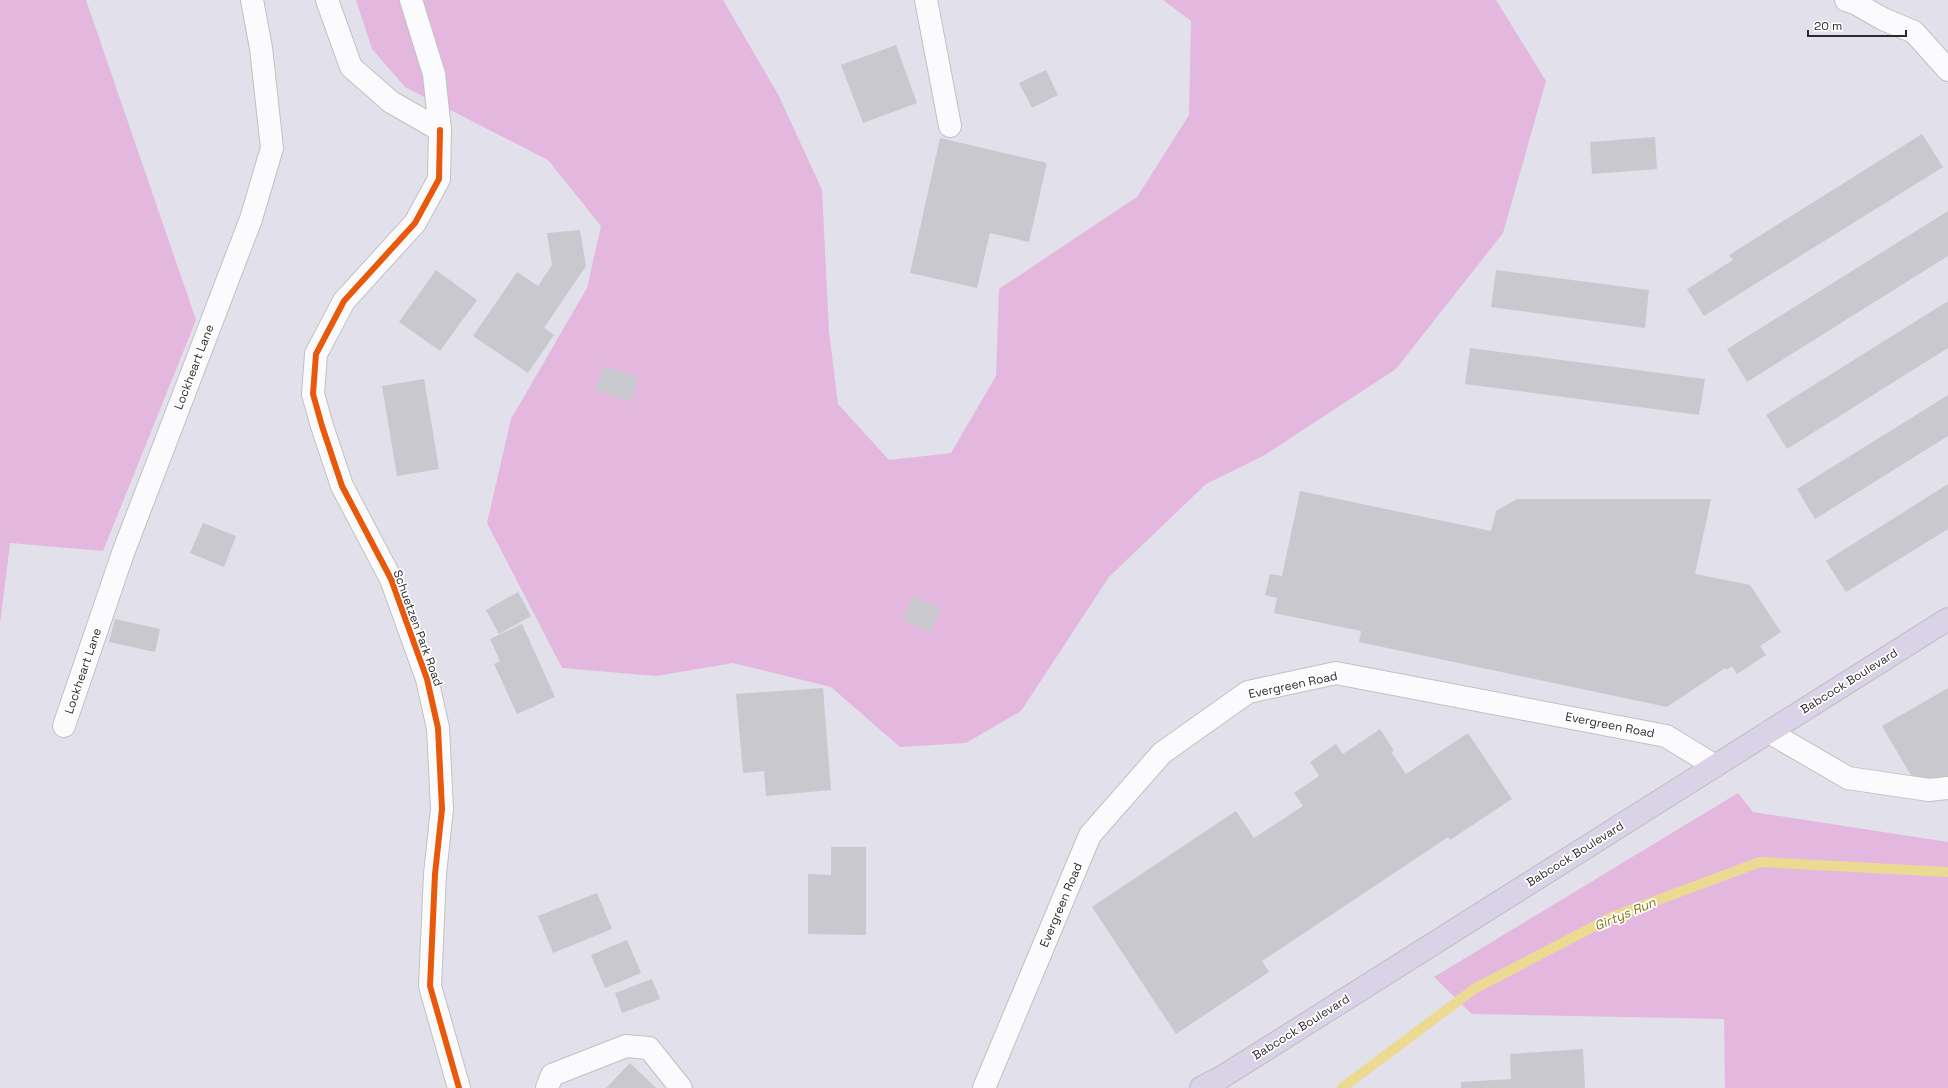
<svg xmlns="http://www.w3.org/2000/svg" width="1948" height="1088" viewBox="0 0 1948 1088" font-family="'Space Grotesk',sans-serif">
	<rect width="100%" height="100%" fill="#e2e0ea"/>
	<g fill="#e4b8de">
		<path d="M 0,0 L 86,0 L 196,320 L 103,551 L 10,543 L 0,624 Z"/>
		<path d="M 356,0 L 723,0 L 779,96 L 822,190 L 829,331 L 838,404 L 889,460 L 951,453 L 996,376 L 999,289 L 1137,197 L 1189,115 L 1191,21 L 1163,0 L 1496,0 L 1546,81 L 1503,233 L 1396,369 L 1263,456 L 1206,484 L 1109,577 L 1021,711 L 966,743 L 900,747 L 831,687 L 733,663 L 656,676 L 562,668 L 487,523 L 511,419 L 587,288 L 601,226 L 548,160 L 405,87 L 372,49 Z"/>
		<path d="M 1738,793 L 1753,812 L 1948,842 L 1948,1088 L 1725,1088 L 1724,1019 L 1472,1014 L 1434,977 Z"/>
	</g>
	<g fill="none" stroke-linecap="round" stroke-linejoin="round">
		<path stroke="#edda92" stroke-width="10" d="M 1342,1088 L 1474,989 L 1612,917 L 1760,862 L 1948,872"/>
	</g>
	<g fill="#c9c8cf">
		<path d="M 896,45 L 917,103 L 863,123 L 841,65 Z"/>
		<path d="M 1046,70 L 1058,95 L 1032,108 L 1019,83 Z"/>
		<path d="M 1922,134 L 1943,167 L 1704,316 L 1687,289 L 1733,260 L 1729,255 Z"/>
		<path d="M 1655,137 L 1657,169 L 1592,174 L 1590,142 Z"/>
		<path d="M 940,138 L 1047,163 L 1029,242 L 990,233 L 977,288 L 910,273 Z"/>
		<path d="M 1948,211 L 1948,256 L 1747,382 L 1727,349 Z"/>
		<path d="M 580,230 L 586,266 L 544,328 L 554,335 L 528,373 L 473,336 L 517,272 L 538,286 L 552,265 L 547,233 Z"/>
		<path d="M 436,270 L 477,300 L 440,351 L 399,322 Z"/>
		<path d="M 1496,270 L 1649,290 L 1645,328 L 1491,307 Z"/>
		<path d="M 1948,301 L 1948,348 L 1787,449 L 1766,415 Z"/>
		<path d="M 1470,348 L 1705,379 L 1699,415 L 1465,384 Z"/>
		<path d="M 603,366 L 639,377 L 631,402 L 595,390 Z"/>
		<path d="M 424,379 L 439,469 L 397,476 L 382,386 Z"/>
		<path d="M 1948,395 L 1948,436 L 1815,519 L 1797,489 Z"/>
		<path d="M 1948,484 L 1948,529 L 1846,592 L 1826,561 Z"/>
		<path d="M 1300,491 L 1491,531 L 1496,511 L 1517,499 L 1711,499 L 1695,574 L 1750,585 L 1781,632 L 1760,646 L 1766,655 L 1737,674 L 1732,666 L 1726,670 L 1725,668 L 1667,707 L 1359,642 L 1361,631 L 1274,613 L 1277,598 L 1265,595 L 1270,574 L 1282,576 Z"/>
		<path d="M 203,523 L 236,536 L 224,567 L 190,553 Z"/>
		<path d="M 518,592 L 531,616 L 499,634 L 486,610 Z"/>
		<path d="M 913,596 L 941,609 L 930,633 L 902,620 Z"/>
		<path d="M 115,619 L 160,629 L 155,652 L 109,642 Z"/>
		<path d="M 522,624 L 555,697 L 517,714 L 494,664 L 500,661 L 490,639 Z"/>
		<path d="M 823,688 L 831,790 L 766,796 L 764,771 L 743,773 L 736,694 Z"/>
		<path d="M 1948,688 L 1948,778 L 1916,784 L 1882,726 Z"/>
		<path d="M 1380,729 L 1394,751 L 1391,752 L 1406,774 L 1468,733 L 1512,799 L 1450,840 L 1448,837 L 1262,961 L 1269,972 L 1176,1034 L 1092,907 L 1236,811 L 1254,838 L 1303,806 L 1294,793 L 1319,776 L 1310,762 L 1336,744 L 1343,754 Z"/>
		<path d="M 831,847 L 866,847 L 866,935 L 808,934 L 808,874 L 831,875 Z"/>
		<path d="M 597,893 L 612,929 L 553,953 L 538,916 Z"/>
		<path d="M 627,940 L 641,973 L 605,988 L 591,955 Z"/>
		<path d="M 652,979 L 660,999 L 622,1013 L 615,993 Z"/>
		<path d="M 1583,1049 L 1585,1088 L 1461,1088 L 1461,1082 L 1511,1079 L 1510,1054 Z"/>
		<path d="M 630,1063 L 656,1088 L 606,1088 Z"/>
	</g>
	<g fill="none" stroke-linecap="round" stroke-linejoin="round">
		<g stroke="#c1c1c3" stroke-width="24">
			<g id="minor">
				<path d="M 327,0 L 351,67 L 391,102 L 440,130"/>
				<path d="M 411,0 L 434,74 L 440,130 L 439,179 L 415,223 L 344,301 L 316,354 L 313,394 L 322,426 L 342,486 L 391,579 L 427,679 L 438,728 L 442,809 L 435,874 L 430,986 L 459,1088"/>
				<path d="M 926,0 L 950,126"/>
				<path d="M 1846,0 L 1855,3 L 1883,19 L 1914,32 L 1948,70"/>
				<path d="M 64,726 L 123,553 L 251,219 L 272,148 L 261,48 L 252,0"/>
				<path d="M 1769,732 L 1848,778 L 1929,790 L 1948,788"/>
				<path d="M 547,1088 L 552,1075 L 626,1046 L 649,1048 L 681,1088"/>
				<path d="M 984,1088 L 1090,835 L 1162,753 L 1248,692 L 1336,673 L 1666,736 L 1715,766"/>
			</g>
		</g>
		<g stroke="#bebec1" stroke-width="24">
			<path id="major" d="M 1201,1088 L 1222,1077 L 1948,619"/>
		</g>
		<use href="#minor" stroke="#fbfafc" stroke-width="22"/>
		<use href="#major" stroke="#dad3e7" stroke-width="22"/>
		<g stroke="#fff" stroke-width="8">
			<path id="cycleway" d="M 440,130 L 439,179 L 415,223 L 344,301 L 316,354 L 313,394 L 322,426 L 342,486 L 391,579 L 427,679 L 438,728 L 442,809 L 435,874 L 430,986 L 459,1088"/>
		</g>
		<use href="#cycleway" stroke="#e8590c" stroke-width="6"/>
	</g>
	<g text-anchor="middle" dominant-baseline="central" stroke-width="3.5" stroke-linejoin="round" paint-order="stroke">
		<g font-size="12" fill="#2b2b2b" stroke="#fff">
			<text transform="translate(194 367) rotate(-69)">Lockheart Lane</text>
			<text transform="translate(418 628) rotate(70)">Schuetzen Park Road</text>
			<text transform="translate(83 671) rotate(-71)">Lockheart Lane</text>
			<text transform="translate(1849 681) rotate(-32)">Babcock Boulevard</text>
			<text transform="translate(1293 685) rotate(-12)">Evergreen Road</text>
			<text transform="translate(1610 725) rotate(11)">Evergreen Road</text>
			<text transform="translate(1575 854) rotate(-32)">Babcock Boulevard</text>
			<text transform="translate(1061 905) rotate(-67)">Evergreen Road</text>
			<text transform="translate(1301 1027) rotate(-32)">Babcock Boulevard</text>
		</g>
		<g font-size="13" font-style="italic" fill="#83760b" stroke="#fff">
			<text transform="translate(1625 914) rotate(-23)">Girtys Run</text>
		</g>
	</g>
	<path d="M1808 30v6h98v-6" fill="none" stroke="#2b2b2b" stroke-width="2"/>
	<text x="1814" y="30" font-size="12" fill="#2b2b2b" stroke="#ffffff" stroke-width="3" paint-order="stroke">20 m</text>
</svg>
